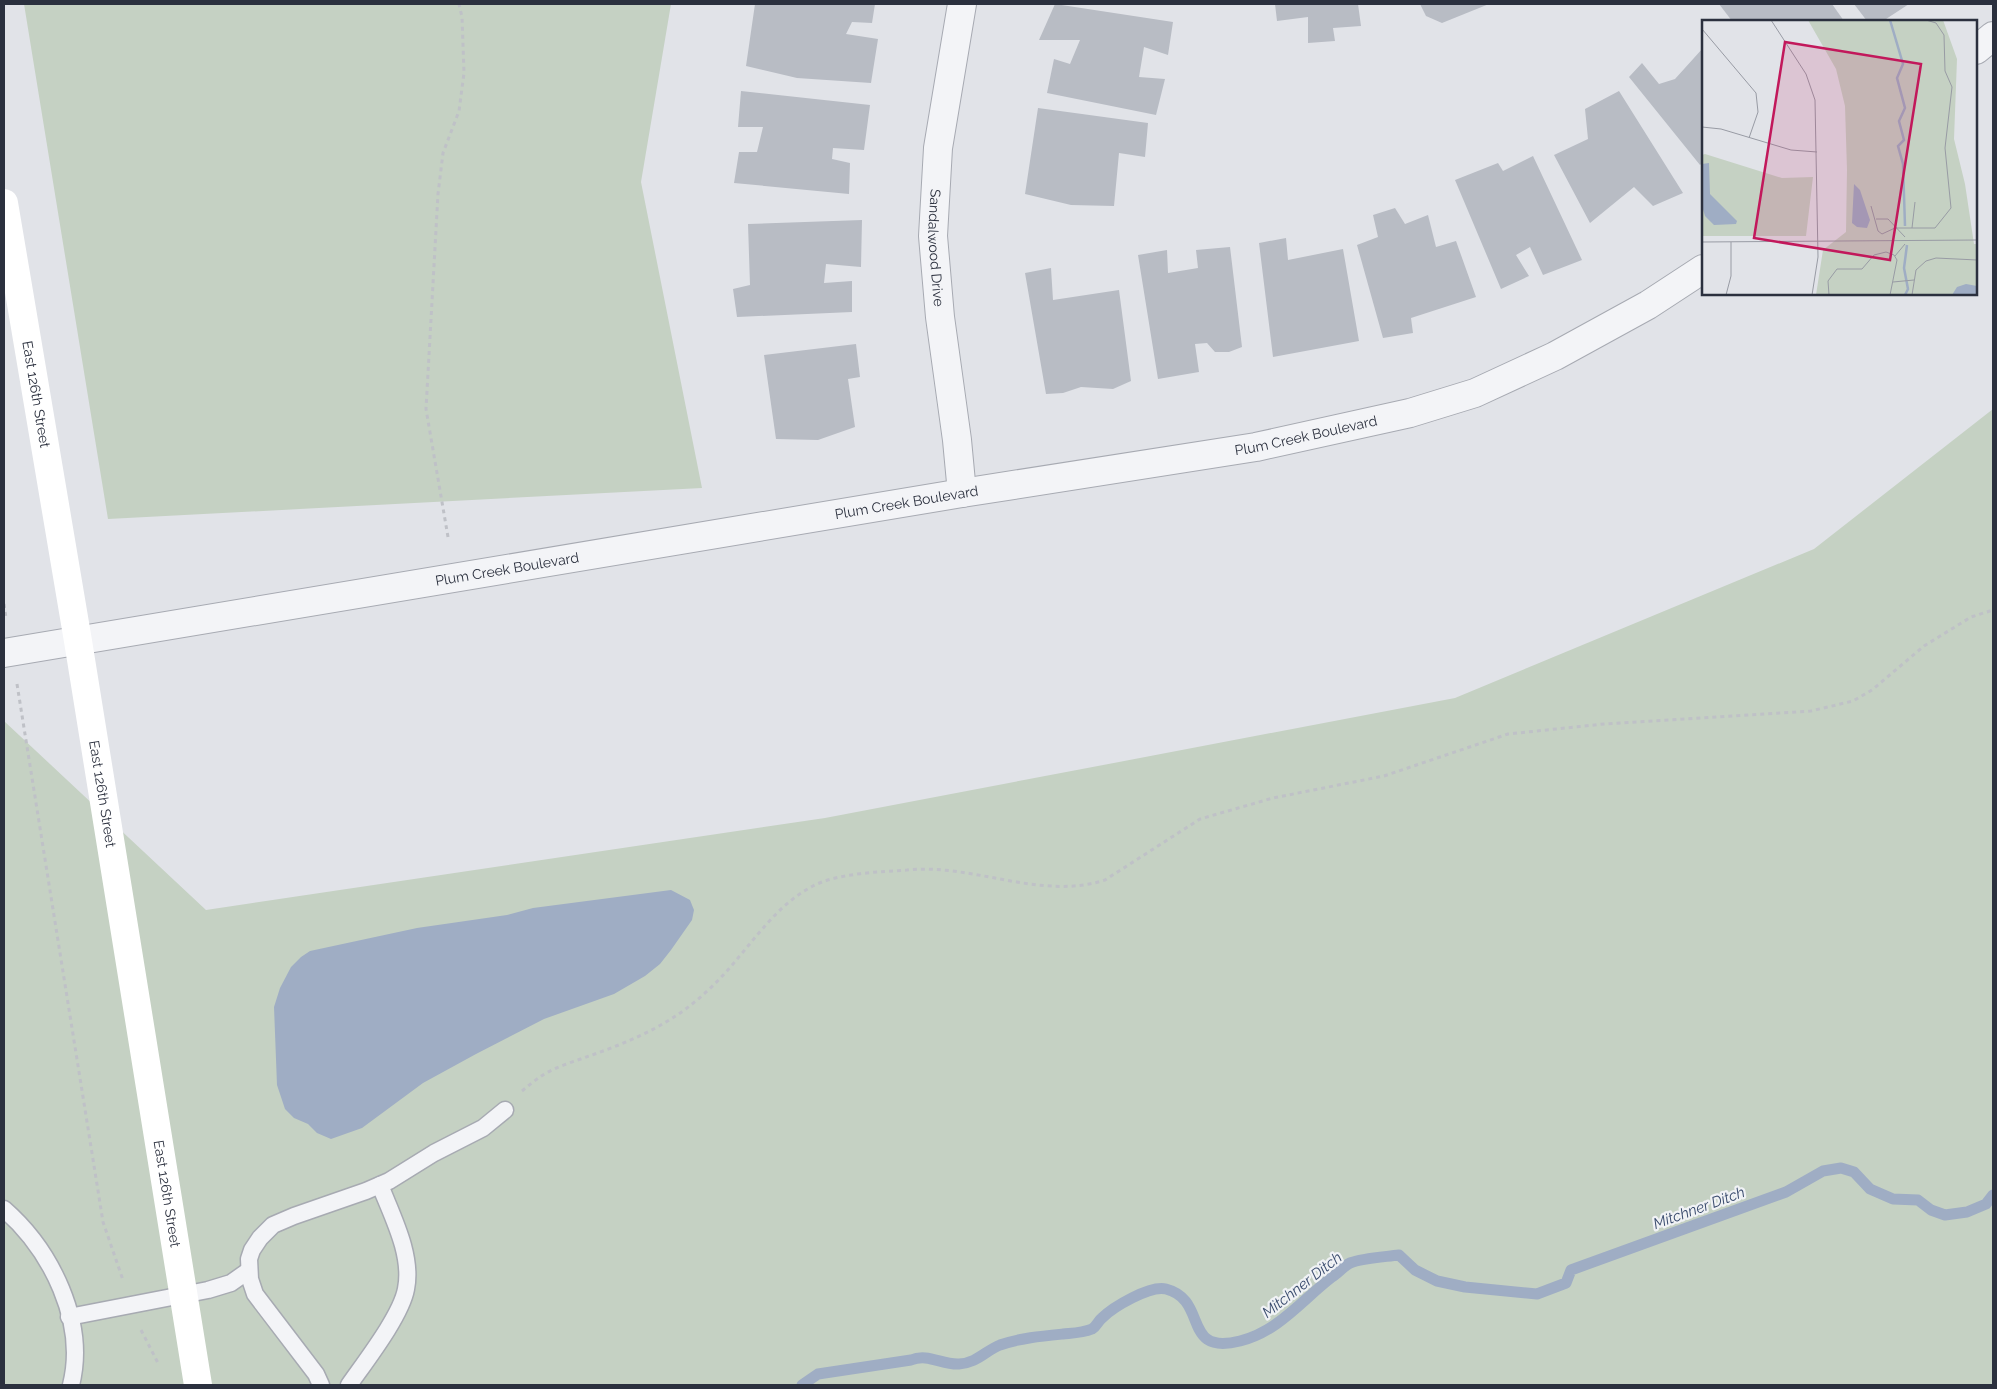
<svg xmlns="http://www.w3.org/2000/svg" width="1997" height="1389" viewBox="0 0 1997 1389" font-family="Raleway,sans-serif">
	<rect width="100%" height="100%" fill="#e1e3e8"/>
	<g fill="#c5d1c3">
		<path d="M 24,4 L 671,4 L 641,182 L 702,488 L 108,519 Z"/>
		<path d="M 1993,409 L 1993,1385 L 4,1385 L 4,721 L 206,910 L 825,818 L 1455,698 L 1814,549 Z"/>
	</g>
	<path fill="#9fadc4" d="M 671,890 L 690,900 L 694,910 L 692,920 L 671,950 L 660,964 L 645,976 L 614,994 L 544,1019 L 476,1054 L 423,1083 L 362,1128 L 331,1139 L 317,1133 L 308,1124 L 294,1118 L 285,1109 L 277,1085 L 274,1007 L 280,988 L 291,967 L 301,957 L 310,951 L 417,928 L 507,915 L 533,908 Z"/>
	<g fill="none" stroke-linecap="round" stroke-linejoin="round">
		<path stroke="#9fadc4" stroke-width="11" d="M 802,1385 L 818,1374 L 911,1360 C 928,1353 942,1365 959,1364 C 977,1363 985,1351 1000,1345 C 1020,1338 1042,1336 1063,1334 C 1073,1333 1082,1333 1092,1329 C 1097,1326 1098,1321 1102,1318 C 1113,1307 1150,1285 1166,1289 C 1209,1300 1181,1356 1240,1341 C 1279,1331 1302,1300 1332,1277 C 1338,1273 1344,1266 1350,1263 C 1363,1258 1384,1257 1399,1255 L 1415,1270 L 1437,1281 L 1465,1287 L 1537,1294 L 1566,1283 L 1571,1270 L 1786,1192 L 1823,1171 L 1841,1168 L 1854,1172 L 1870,1189 L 1893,1199 L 1918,1200 L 1931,1210 L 1945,1215 L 1967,1212 L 1986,1204 L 1993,1195"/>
	</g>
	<g fill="#b8bcc4">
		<path d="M 755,4 L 875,4 L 872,23 L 852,22 L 846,34 L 878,39 L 871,83 L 797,78 L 746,66 Z"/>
		<path d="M 1055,4 L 1173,22 L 1168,55 L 1144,47 L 1139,77 L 1165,79 L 1156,115 L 1047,93 L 1054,59 L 1070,64 L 1080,40 L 1039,40 Z"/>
		<path d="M 1275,4 L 1358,4 L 1361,26 L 1333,28 L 1335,41 L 1308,43 L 1308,17 L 1277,21 Z"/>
		<path d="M 1420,4 L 1489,4 L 1442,23 L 1426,16 Z"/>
		<path d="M 1719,4 L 1832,4 L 1844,21 L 1732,21 Z"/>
		<path d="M 1854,4 L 1909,4 L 1883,21 L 1867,21 Z"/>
		<path d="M 1703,48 L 1703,162 L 1700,165 L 1629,77 L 1642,63 L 1659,84 L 1675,79 Z"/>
		<path d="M 741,91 L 870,105 L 864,150 L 833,148 L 832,159 L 850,163 L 849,194 L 734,183 L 739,152 L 757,152 L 763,127 L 738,127 Z"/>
		<path d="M 1619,91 L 1683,193 L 1653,206 L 1634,187 L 1590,223 L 1554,155 L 1588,139 L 1585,109 Z"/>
		<path d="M 1038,108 L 1148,123 L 1145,157 L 1119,153 L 1114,206 L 1071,205 L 1025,194 Z"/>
		<path d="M 1533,156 L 1582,260 L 1543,275 L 1530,247 L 1516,255 L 1529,276 L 1501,289 L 1455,180 L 1498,163 L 1503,171 Z"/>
		<path d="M 1395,208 L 1405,224 L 1428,215 L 1436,247 L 1456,241 L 1476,297 L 1411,318 L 1413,333 L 1383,338 L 1357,245 L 1378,237 L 1373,215 Z"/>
		<path d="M 862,220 L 861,267 L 826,264 L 824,283 L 852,281 L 852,312 L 737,317 L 733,289 L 750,285 L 748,224 Z"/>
		<path d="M 1286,238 L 1288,260 L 1343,249 L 1359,341 L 1273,357 L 1259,243 Z"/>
		<path d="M 1230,247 L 1242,347 L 1229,352 L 1215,352 L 1207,343 L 1195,344 L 1199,372 L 1158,379 L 1138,255 L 1167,250 L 1168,273 L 1198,268 L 1196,250 Z"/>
		<path d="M 1051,268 L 1053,300 L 1119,290 L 1131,381 L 1113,389 L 1081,387 L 1063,393 L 1046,394 L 1025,273 Z"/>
		<path d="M 856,344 L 860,377 L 848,379 L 855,427 L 818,440 L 776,439 L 764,355 Z"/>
	</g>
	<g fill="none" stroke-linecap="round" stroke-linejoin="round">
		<g stroke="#a7aab2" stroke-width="19">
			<g id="lane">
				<path d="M 4,1209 C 51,1250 87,1322 71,1385"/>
				<path d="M 69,1317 L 208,1290 L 231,1283 L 248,1271"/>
				<path d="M 321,1385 L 316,1374 L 255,1294 L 250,1279 L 249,1259 L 252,1250 L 260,1238 L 273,1225 L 294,1216 L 366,1191 L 389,1181 L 434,1153 L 483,1128 L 505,1110"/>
				<path d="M 349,1385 C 365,1362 401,1316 406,1289 C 413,1255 392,1216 380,1185"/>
			</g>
		</g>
		<g stroke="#a7aab2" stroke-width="30">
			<g id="street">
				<path id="s1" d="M 962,4 L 938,148 L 933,236 L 940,317 L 957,440 L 962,493"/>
				<path d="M 1976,50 L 1993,36"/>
				<path id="s2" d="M 4,653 L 962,493 L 1256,447 L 1410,413 L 1475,393 L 1555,356 L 1648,305 L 1703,269"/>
			</g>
		</g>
		<g stroke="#bfc1c7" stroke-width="3" stroke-dasharray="4 4" stroke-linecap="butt">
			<path d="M 448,537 L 426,409 L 438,194 L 443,153 L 459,111 L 464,73 L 462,17 L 459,4"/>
			<path d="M 4,604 L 6,618"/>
			<path d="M 17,684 L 103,1222 L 123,1280"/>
			<path d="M 522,1091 C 528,1086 534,1081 540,1077 C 554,1067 573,1062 589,1056 C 618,1046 648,1034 674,1017 C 699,1001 720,980 738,958 C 760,932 780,904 811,887 C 836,873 879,872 907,870 C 973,863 1041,901 1105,880 L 1200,819 L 1273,798 L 1384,776 L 1508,734 L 1604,724 L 1811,711 L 1853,701 L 1872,690 L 1924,646 L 1971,617 L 1993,610"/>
			<path d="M 141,1330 L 159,1365"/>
		</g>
		<use href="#lane" stroke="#f3f4f7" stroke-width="16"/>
		<use href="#street" stroke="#f3f4f7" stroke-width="28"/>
		<path stroke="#fff" stroke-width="28" id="s3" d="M 4,203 L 78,641 L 198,1385"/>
	</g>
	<g text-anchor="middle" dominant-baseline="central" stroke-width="4.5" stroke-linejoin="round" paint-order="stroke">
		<g font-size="14" fill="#2b303e" stroke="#f0f2f5">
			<text stroke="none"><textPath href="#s1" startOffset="246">Sandalwood Drive</textPath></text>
			<text stroke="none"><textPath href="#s3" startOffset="194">East 126th Street</textPath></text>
			<text stroke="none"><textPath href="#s2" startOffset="1320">Plum Creek Boulevard</textPath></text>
			<text stroke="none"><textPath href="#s2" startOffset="915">Plum Creek Boulevard</textPath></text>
			<text stroke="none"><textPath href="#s2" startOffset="510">Plum Creek Boulevard</textPath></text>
			<text stroke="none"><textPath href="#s3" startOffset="599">East 126th Street</textPath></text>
			<text stroke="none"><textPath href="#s3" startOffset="1004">East 126th Street</textPath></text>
		</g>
		<g font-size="15" font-style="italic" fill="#394b6d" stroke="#f0f2f5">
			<text transform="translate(1699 1208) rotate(-20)">Mitchner Ditch</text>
			<text transform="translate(1302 1285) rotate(-38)">Mitchner Ditch</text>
		</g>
	</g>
	<g transform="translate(1702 20)">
		<rect width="275" height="275" fill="#e1e3e8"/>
		<path d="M 106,0 L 241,0 L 255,39 L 252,119 L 263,164 L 272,224 L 275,224 L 275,275 L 114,275 L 121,230 L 144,212 L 145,150 L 143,86 L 134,49 ZM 3,134 L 80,158 L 111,157 L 104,216 L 0,216 L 0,135 Z" fill="#c5d1c3"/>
		<path d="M 7,143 L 8,174 L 35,201 L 34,204 L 12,205 L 3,196 L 0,186 L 0,144 ZM 152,164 L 158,170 L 168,200 L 165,208 L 155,207 L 150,203 ZM 264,264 L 275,266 L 275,275 L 250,275 L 255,267 Z" fill="#9fadc4"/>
		<path fill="none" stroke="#9fadc4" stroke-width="2.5" d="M 188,0 L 201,44 L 195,58 L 203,88 L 197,101 L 202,120 L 196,126 L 201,144 L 203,206M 203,275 L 206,269 L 202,248 L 205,225"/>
		<path fill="none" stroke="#989ba4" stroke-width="1" d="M 69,0 L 104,54 L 113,80 L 116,237 L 110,275M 0,9 L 54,73 L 56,92 L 47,118M 0,107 L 19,109 L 89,130 L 115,132M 169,186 L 176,211 L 180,214 L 193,208 L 233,208 L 249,188 L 243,128 L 250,67 L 243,51 L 242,15 L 234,3 L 224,0M 174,199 L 186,199 L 203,217M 210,208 L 213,182M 0,222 L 275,220M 193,236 L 203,224M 191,262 L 212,260M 24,275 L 29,256 L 29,222M 127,275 L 126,261 L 135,249 L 160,249 L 172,235 L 184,232 L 192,235 L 195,240 L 188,275M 210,275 L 214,250 L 224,241 L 234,238 L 275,240"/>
		<path fill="#c2185b" fill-opacity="0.15" stroke="#c2185b" stroke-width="2.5" d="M 83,22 L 219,44 L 188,240 L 52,218 Z"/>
		<rect width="275" height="275" fill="none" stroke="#2b303e" stroke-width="2.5"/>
	</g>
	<rect width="1997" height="1389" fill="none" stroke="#2b303e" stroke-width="10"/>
</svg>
